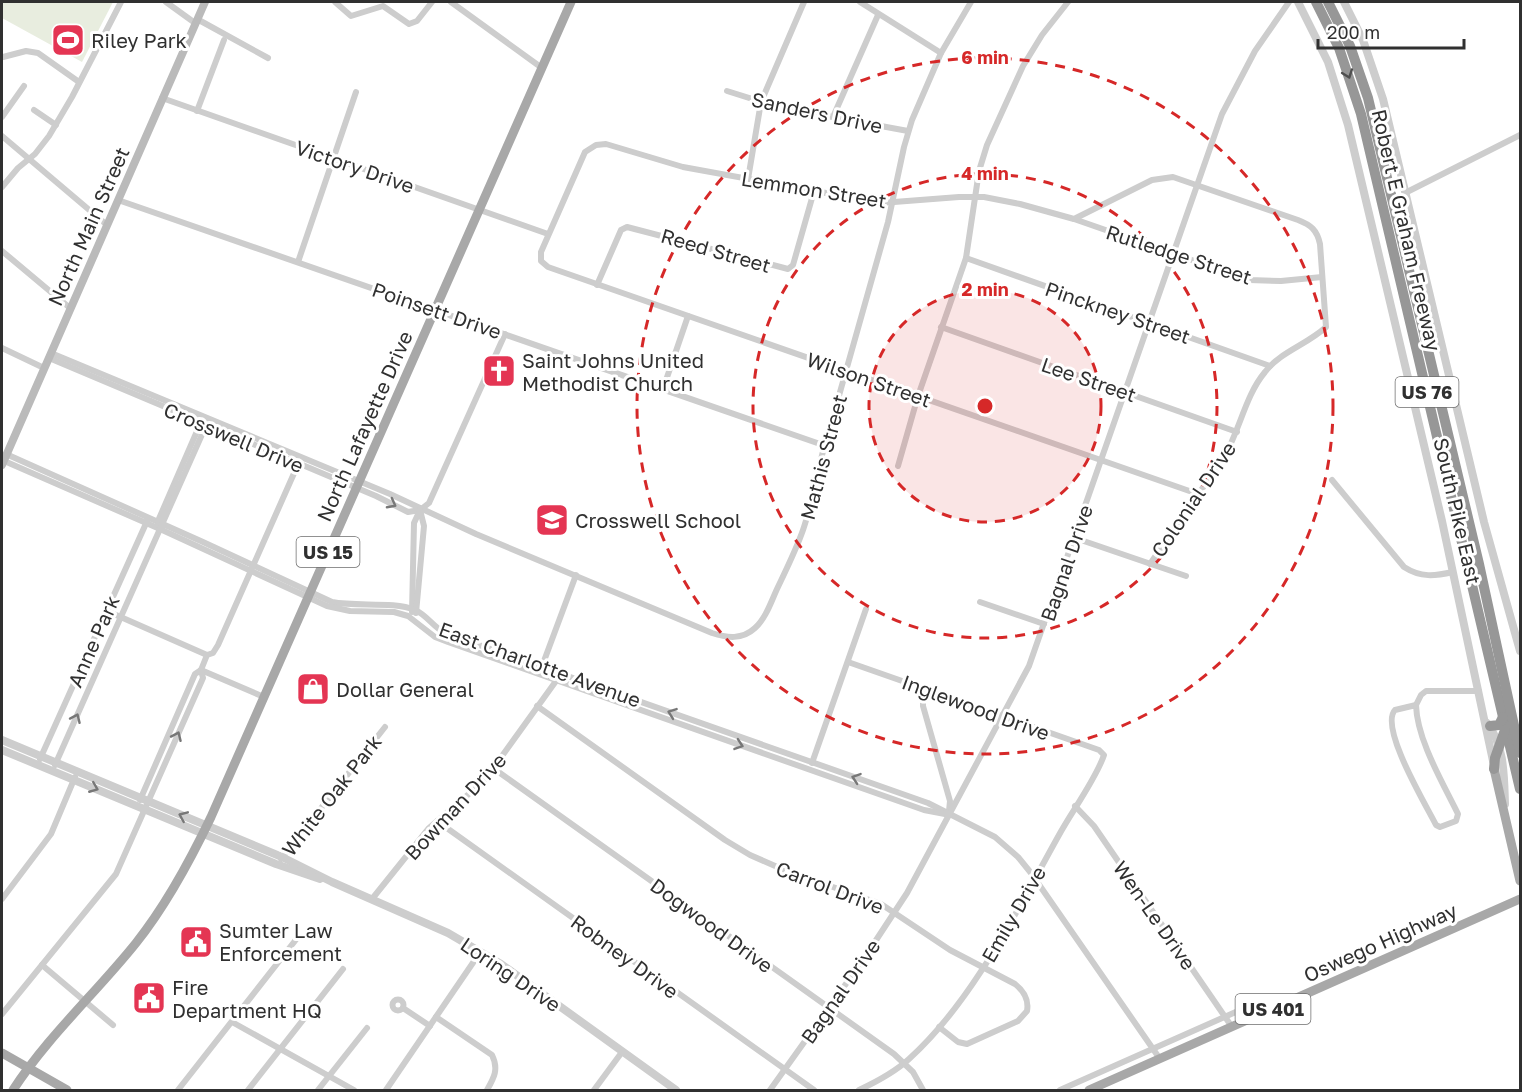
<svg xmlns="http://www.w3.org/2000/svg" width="1522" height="1092" viewBox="0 0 1522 1092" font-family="'Golos Text',sans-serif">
	<rect width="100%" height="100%" fill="#fff"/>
	<path fill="#e8eddf" d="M 2,2 L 113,2 L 82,62 L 2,18 Z"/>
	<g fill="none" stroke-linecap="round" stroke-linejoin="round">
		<g stroke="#cdcdcd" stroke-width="6">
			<path d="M 166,2 L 195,23"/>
			<path d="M 335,2 L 351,16 L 383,6 L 409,24 L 417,21 L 432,2"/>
			<path d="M 451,2 L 542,68"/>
			<path d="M 860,2 L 941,53"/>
			<path d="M 197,19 L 268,58"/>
			<path d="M 3,57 L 26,51 L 38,53 L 79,82"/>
			<path d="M 727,91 L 778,107 L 908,131"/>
			<path d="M 162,98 L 548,234"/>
			<path d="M 34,110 L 56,125"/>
			<path d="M 197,111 L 224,40"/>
			<path d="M 2,117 L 24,86"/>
			<path d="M 833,117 L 878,15"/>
			<path d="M 2,136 L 107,225"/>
			<path d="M 748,179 L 761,102 L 804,2"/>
			<path d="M 2,187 L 18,168 L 35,154 L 49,136 L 72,97 L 121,2"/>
			<path d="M 1405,193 L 1520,135"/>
			<path d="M 118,200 L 823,445"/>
			<path d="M 1074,219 L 1249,280 L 1281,281 L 1322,277"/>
			<path d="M 2,251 L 70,308"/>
			<path d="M 966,258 L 1270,366"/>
			<path d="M 298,262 L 356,92"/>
			<path d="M 597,285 L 621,230 L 627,227 L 788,269 L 793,265 L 814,191"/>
			<path d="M 941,327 L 1237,432"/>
			<path d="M 2,348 L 44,368"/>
			<path d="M 51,353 L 390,494 L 476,534 L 712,633 C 727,638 742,640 755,628 C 766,618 771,602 777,589 C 786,570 796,550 803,530 C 815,495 819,458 831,424 L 888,222 L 904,147 L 912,120 L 941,53 L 971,2"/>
			<path d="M 49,358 L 376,496 L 408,512 L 420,510"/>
			<path d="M 663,389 L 688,316"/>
			<path d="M 6,454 L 203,542 L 332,602 C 357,607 393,601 415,610 C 427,615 433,627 445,633 L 928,803 L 995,837 L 1018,857 L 1031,873 L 1160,1059"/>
			<path d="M 2,460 L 160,529 L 327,606 L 350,611 L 394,612 L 408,616 L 435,637 L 448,642 L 924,810 L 945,814"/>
			<path d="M 898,466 L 918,396 L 966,258 L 979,171 L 987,145 L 1023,66 L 1042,35 L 1068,2"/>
			<path d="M 1332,480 L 1404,567 C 1421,578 1435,576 1453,572"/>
			<path d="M 159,525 L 158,521 L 201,422 L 204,421"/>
			<path d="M 1075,538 L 1186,576"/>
			<path d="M 1150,564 L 1224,457 C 1240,430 1245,396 1265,372 C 1280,352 1308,344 1326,327 L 1320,244 C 1317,230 1311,225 1298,220 L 1173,177 L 1152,180 L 1074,219 L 1020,204 L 984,197 L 959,197 L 881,203 L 683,167 L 606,144 L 596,145 L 585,152 L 541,252 L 541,261 L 548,267 L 1198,494"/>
			<path d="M 980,602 L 1044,624"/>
			<path d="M 107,611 L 207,655"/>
			<path d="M 412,612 L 414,523 L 420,510 L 429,503 L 505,334"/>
			<path d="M 416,613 L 424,526 L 420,510"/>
			<path d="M 848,662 L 1099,750 L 1104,755 C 1096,779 1072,811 1059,835 C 1017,910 974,1000 909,1059 C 895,1072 876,1082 859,1090"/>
			<path d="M 541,669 L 576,575"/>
			<path d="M 201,670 L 264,697"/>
			<path d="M 923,688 L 923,706 L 950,801 L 949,811"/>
			<path d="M 1416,705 C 1417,740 1443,783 1458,814 L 1456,821 L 1440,827 L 1436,825 C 1426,805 1379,727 1395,710 Z"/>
			<path d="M 1416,705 L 1421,695 L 1426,691 L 1479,691"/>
			<path d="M 537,706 L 725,840 L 750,855 L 782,869 L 881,904 L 950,950 L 1015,984 C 1024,991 1029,1000 1027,1011 L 1018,1021 L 967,1044 L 958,1042 L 939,1027"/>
			<path d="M 40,759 L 148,519"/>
			<path d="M 812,763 L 866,609"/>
			<path d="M 55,765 L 208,421"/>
			<path d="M 493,768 L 894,1054 L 913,1072 L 923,1090"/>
			<path d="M 140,800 L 195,674 L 201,670 L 207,655 L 213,653 L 218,645 L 299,462"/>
			<path d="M 1075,806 L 1094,826 L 1232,1027"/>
			<path d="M 437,821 L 814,1090"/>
			<path d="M 281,859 L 385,727"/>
			<path d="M 2,899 L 51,834 L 75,777"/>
			<path d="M 372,899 L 429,828 L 484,781 L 556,681"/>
			<path d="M 42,965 L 113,1025"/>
			<circle cx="398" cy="1005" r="5.5"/>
			<path d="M 403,1008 L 430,1026"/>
			<path d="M 2,1014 L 116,874 L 203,678 L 201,670"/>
			<path d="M 436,1017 L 492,1055 C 499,1069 494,1078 487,1090"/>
			<path d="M 232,1022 L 354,1090"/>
			<path d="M 178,1090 L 298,937"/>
			<path d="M 248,1090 L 343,969"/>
			<path d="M 318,1090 L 367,1028"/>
			<path d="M 386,1090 L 481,951"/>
			<path d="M 594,1090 L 622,1052"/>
			<path d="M 770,1090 L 863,960 L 907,893 L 1029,666 L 1222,114 L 1255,51 L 1289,2"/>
			<path d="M 1060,1090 L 1256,1003"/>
		</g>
		<g stroke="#cdcdcd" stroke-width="8">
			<path d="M 1298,2 L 1328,62 L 1348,125 L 1442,521 L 1493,761"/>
			<path d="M 1344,2 L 1363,40 L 1383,99 L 1484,522 L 1520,651"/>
			<path d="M 1487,723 C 1505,746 1504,777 1505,804"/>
			<path d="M 2,740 L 282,857 L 332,882 L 448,933 L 501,964 L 676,1090"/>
			<path d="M 2,750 L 276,864 L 320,879"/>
		</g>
		<path stroke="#bababa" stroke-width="8" d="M 2,465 L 205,2"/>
		<g stroke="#a8a8a8" stroke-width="9">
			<path d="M 1494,769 L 1520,881"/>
			<path d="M 2,1053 L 67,1090"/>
			<path d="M 13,1090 C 48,1036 96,993 136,943 C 167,904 190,861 211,817 L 571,2"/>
			<path d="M 1089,1090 L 1520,899"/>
		</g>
		<g stroke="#979797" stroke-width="10">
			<path d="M 1316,2 L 1339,48 L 1361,114 L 1520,789"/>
			<path d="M 1328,2 L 1350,46 L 1368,98 L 1479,564 L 1520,753"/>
			<path d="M 1490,726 L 1499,725 L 1503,717"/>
			<path d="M 1494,769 L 1495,758 L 1505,730"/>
		</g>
	</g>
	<defs><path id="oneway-chevron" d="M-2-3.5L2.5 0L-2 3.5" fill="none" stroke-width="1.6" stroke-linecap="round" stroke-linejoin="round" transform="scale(1.5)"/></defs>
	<use stroke="#4f4f4f" href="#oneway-chevron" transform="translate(1348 74) rotate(70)"/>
	<g stroke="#777">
		<use href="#oneway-chevron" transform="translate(392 504) rotate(28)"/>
		<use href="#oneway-chevron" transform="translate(672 713) rotate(-160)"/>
		<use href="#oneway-chevron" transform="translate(76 718) rotate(-66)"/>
		<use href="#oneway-chevron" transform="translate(177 736) rotate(-66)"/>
		<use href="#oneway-chevron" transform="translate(739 745) rotate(19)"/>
		<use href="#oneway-chevron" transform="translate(856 778) rotate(-161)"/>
		<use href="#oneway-chevron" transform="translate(94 788) rotate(22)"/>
		<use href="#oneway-chevron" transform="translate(183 816) rotate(-157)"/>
	</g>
	<circle cx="985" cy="406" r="116" fill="#d62828" fill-opacity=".12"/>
	<g fill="none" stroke="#d62828" stroke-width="3" stroke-dasharray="10 8">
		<circle cx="985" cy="406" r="116"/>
		<circle cx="985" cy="406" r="232"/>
		<circle cx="985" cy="406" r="348"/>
	</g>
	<defs>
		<g id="stadium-square" transform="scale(1.725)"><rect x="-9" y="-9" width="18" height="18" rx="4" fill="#e43553" stroke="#fff"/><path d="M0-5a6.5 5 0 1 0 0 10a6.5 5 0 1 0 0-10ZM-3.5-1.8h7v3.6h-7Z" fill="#fff"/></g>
		<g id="church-square" transform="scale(1.725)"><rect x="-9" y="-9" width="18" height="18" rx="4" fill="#e43553" stroke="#fff"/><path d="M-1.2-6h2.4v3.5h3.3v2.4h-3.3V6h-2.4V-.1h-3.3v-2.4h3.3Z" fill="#fff"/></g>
		<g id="school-square" transform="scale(1.725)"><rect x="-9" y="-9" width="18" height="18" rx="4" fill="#e43553" stroke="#fff"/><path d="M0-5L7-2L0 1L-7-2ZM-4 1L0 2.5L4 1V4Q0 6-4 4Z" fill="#fff"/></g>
		<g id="shop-square" transform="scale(1.725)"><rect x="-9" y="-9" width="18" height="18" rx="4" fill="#e43553" stroke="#fff"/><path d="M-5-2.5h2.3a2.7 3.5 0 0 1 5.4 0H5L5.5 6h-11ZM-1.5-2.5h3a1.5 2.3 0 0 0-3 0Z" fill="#fff"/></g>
		<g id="civic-square" transform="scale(1.725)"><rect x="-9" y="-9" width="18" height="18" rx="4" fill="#e43553" stroke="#fff"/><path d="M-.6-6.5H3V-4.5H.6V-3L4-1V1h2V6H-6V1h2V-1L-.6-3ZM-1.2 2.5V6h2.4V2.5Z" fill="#fff"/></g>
	</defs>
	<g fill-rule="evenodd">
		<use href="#stadium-square" x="68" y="40"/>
		<use href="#church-square" x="499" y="371"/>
		<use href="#school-square" x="552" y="520"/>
		<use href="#shop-square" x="313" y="689"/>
		<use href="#civic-square" x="196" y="942"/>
		<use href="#civic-square" x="149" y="998"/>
	</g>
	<g text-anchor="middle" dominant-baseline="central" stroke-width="6" stroke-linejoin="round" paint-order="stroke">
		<g fill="#fff" stroke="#6e6e6e" stroke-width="1.5">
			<rect x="1395.5" y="377" width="63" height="30" rx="4.5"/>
			<rect x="296.5" y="537" width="63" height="30" rx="4.5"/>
			<rect x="1235.5" y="994" width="75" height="30" rx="4.5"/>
		</g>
		<g font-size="18" font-weight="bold" fill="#303030">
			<text x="1427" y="392">US 76</text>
			<text x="328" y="552">US 15</text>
			<text x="1273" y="1009">US 401</text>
		</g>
		<g font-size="20" fill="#303030" stroke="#fff" text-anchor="start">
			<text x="91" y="40">Riley Park</text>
			<text x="522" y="360">Saint Johns United<tspan x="522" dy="23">Methodist Church</tspan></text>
			<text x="575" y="520">Crosswell School</text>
			<text x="336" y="689">Dollar General</text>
			<text x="219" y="930">Sumter Law<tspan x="219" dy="23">Enforcement</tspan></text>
			<text x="172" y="987">Fire<tspan x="172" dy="23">Department HQ</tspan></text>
		</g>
		<g font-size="20" fill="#303030" stroke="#fff">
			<text transform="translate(817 112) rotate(12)">Sanders Drive</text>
			<text transform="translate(355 166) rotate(19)">Victory Drive</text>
			<text transform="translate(814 189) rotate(9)">Lemmon Street</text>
			<text transform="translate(88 226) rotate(-66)">North Main Street</text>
			<text transform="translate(1407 230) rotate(77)">Robert E Graham Freeway</text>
			<text transform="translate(716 250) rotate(16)">Reed Street</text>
			<text transform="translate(1179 254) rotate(18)">Rutledge Street</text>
			<text transform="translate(437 310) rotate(19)">Poinsett Drive</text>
			<text transform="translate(1118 312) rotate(19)">Pinckney Street</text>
			<text transform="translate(869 379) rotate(19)">Wilson Street</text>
			<text transform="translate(1089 379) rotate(19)">Lee Street</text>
			<text transform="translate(364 426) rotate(-66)">North Lafayette Drive</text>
			<text transform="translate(234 437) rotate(23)">Crosswell Drive</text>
			<text transform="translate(823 457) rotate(-75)">Mathis Street</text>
			<text transform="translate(1193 499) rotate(-56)">Colonial Drive</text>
			<text transform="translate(1458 511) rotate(77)">South Pike East</text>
			<text transform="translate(1066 563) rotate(-71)">Bagnal Drive</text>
			<text transform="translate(93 641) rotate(-66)">Anne Park</text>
			<text transform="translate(540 664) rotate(20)">East Charlotte Avenue</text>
			<text transform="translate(976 707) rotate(20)">Inglewood Drive</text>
			<text transform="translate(331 795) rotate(-52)">White Oak Park</text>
			<text transform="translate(455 806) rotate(-47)">Bowman Drive</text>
			<text transform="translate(830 887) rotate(21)">Carrol Drive</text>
			<text transform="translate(1013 914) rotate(-60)">Emily Drive</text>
			<text transform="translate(1155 915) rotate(55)">Wen-Le Drive</text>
			<text transform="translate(712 925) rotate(36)">Dogwood Drive</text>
			<text transform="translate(1380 942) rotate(-24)">Oswego Highway</text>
			<text transform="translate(625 956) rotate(36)">Robney Drive</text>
			<text transform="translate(511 974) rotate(34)">Loring Drive</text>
			<text transform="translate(840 991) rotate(-55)">Bagnal Drive</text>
		</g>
	</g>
	<circle cx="985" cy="406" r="9" fill="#d62828" stroke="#fff" stroke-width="3"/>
	<g font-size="18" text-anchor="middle" font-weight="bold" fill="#d62828" stroke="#fff" stroke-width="6" stroke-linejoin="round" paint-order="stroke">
		<text x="985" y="64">6 min</text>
		<text x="985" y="180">4 min</text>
		<text x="985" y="296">2 min</text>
	</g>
	<rect width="1522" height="1092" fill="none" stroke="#303030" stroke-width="6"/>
	<path d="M1318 39v9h146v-9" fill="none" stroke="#303030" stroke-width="3"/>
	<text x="1327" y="39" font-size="18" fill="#303030" stroke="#ffffff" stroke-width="4.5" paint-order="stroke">200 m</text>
</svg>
